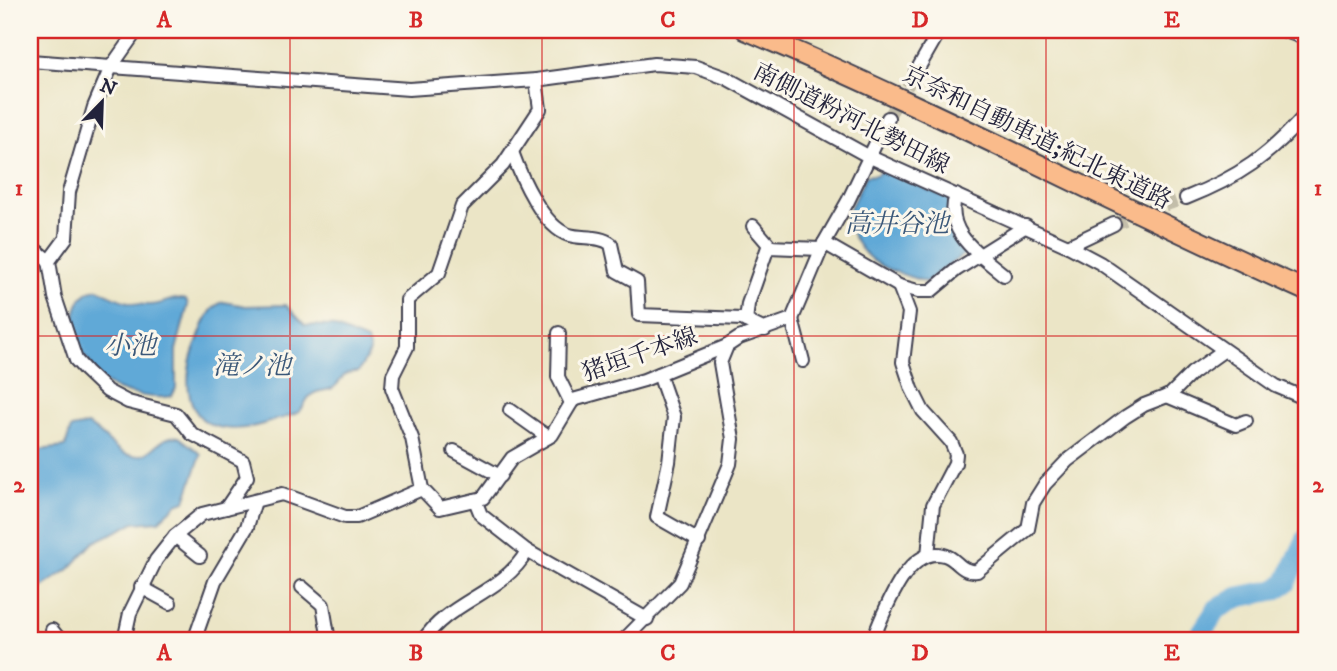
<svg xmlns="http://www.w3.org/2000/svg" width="1337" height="671" viewBox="0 0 1337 671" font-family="'IM FELL DW Pica','Noto Serif JP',serif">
	<rect width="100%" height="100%" fill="#fbf7ec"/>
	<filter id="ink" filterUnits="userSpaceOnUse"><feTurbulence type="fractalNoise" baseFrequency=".0143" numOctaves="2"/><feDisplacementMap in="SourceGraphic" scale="14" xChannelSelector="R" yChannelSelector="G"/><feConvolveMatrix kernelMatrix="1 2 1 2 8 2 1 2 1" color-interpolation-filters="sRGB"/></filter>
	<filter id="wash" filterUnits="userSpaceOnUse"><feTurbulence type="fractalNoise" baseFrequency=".00686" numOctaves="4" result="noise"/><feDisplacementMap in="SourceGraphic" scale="28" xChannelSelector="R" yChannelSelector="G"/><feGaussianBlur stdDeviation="1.57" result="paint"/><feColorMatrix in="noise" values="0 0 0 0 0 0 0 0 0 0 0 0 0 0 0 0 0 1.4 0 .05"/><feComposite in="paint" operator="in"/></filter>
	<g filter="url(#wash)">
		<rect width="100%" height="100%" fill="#ebe5c6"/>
		<g fill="#60a9d7" stroke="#416689" stroke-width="2">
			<path d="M 883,170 L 949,199 L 949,209 L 968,251 L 926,282 C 880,267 863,265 845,218 L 866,176 L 876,175 Z"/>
			<path d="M 99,289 C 115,299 139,308 158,304 C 169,301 175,297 186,300 L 188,305 L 176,350 L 176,388 L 172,396 C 153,400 114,393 99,378 C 94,373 92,365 87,359 C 84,355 78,352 77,347 C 70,328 74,290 99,289 Z"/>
			<path d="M 224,302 L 246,306 L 286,305 L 305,325 L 331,326 L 367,341 L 370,352 L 358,372 C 339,371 344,381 333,388 C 325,392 316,389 309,397 C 305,401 304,407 300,411 C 294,416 283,418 275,420 C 246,431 200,439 190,397 C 186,381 189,360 196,345 C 201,332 208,305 224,302 Z"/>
			<path d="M 87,425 C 104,432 114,454 134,456 C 154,457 160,433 179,437 L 201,454 L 185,501 L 177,504 L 159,521 L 134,523 L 94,542 L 69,569 L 30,595 L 30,451 L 65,447 L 71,428 Z"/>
		</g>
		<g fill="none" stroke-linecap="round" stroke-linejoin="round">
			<path stroke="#60a9d7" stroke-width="21" d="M 1196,641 L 1217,609 L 1239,597 L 1275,590 L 1286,583 L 1307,538"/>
		</g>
	</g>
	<g filter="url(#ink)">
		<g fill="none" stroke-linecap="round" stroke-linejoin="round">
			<g stroke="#c3beaa" stroke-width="12" stroke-dasharray="12 6" stroke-linecap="butt">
				<path d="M 888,118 L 916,72"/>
				<path d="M 1114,224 L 1186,198"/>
			</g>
			<g stroke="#403f50" stroke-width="16">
				<g id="minor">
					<path d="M 137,30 L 111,67 L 94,107 L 69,192 L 66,238 L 49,261 L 55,297 L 76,360 L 86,371 L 107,391 L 128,402 L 176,414 L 192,434 L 243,461 L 247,477 L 226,508"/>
					<path d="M 1283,30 L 1307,39"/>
					<path d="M 30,61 L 409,89 L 536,80 L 654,64 L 696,67 L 726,78 L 868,156 L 1068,246 L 1100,263 L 1276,386 L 1307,399"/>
					<path d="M 916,72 L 940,30"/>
					<path d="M 512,152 C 521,177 543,227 569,235 C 582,239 600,235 611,244 L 617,271 L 637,282 L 639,315 L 742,319 L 765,330"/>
					<path d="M 956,195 C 943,232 979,254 1004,275"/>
					<path d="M 1186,198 C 1239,177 1269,156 1307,113"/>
					<path d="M 753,226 L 771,247"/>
					<path d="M 824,243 L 899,286 L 918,291 L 931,291 L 956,270 L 1026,226"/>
					<path d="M 30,245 L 49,261"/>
					<path d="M 1068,246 L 1114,224"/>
					<path d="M 899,286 L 909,312 L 903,362 L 912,389 L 923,411 L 951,442 L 956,454 L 955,463 L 933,505 L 928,555"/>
					<path d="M 792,319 L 803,361"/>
					<path d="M 746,321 L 748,304 L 768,247 L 821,249"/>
					<path d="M 559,333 L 558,377 L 571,403"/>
					<path d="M 659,374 L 674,417 L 669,462 L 657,517 L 699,541"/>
					<path d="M 1167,396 L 1236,425 L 1246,421"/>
					<path d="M 510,410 L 548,437"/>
					<path d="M 454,451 L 500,476"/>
					<path d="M 422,489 L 412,438 L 392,388 L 393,375 L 407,347 L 407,300 L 439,273 L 462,206 L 503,165 L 540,109 L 536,80"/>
					<path d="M 175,536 L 200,556"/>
					<path d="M 527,551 L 647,619"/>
					<path d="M 141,587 L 170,603"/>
					<path d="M 302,587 L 323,605 L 329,641"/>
					<path d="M 52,630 L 61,641"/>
					<path d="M 124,641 L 130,613 L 156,560 L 175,536 L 202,514 L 282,494 L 345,517 L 357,517 L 422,489 L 440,508 L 483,498 L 512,458 L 552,435 L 573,400 L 644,380 L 727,346"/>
					<path d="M 194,641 L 215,581 L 247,527 L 255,501"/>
					<path d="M 423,641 C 448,601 504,593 527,551 L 481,515 L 475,500"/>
					<path d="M 623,641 L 680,583 L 730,464 L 733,439 L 720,363 L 727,346 L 739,338 L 792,319 L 824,243 L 848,201 L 888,118"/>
					<path d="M 872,641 C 883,616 906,545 944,555 C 957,558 960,573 977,571 L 1028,529 L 1033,503 L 1045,484 L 1067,461 L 1125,417 L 1144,405 L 1170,395 L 1192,373 L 1223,351"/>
				</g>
			</g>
			<g stroke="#403f50" stroke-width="23">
				<path id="highway" d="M 746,30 C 936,110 1119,207 1307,291"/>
			</g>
			<use href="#minor" stroke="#fff" stroke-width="12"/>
			<use href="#highway" stroke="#fabb8b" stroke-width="19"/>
		</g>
	</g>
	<path fill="none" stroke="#d62828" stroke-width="2" stroke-opacity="0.55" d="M 290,30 L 290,641M 542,30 L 542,641M 794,30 L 794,641M 1046,30 L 1046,641M 30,336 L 1307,336"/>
	<g text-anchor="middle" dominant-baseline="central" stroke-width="6" stroke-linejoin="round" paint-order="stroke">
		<g font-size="24" fill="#22223b" stroke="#fbf7ec">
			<text transform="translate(851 119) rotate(27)">南側道粉河北勢田線</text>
			<text transform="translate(1037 138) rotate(26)">京奈和自動車道;紀北東道路</text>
			<text transform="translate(640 355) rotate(-19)">猪垣千本線</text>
		</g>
		<g font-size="26" font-style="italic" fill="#3b5879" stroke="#fbf7ec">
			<text x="897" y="224">高井谷池</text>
			<text x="130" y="346">小池</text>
			<text x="252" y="366">滝ノ池</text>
		</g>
	</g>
	<rect width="1337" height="671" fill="none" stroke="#fbf7ec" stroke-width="77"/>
	<g transform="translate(102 102) rotate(23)" stroke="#fbf7ec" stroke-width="5" paint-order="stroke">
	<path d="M0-5L12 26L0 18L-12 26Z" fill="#22223b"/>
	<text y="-10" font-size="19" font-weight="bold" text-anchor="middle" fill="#22223b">N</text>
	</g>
	<rect x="38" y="38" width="1260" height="594" fill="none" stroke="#d62828" stroke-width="2.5"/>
	<g font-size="23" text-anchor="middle" font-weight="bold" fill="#d62828">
		<text x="164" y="27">A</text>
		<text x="416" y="27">B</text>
		<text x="668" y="27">C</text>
		<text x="920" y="27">D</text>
		<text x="1172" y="27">E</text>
		<text x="19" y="195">1</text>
		<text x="1318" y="195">1</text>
		<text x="19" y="492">2</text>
		<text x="1318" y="492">2</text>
		<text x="164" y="660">A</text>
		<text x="416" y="660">B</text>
		<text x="668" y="660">C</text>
		<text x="920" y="660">D</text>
		<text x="1172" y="660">E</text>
	</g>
</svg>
